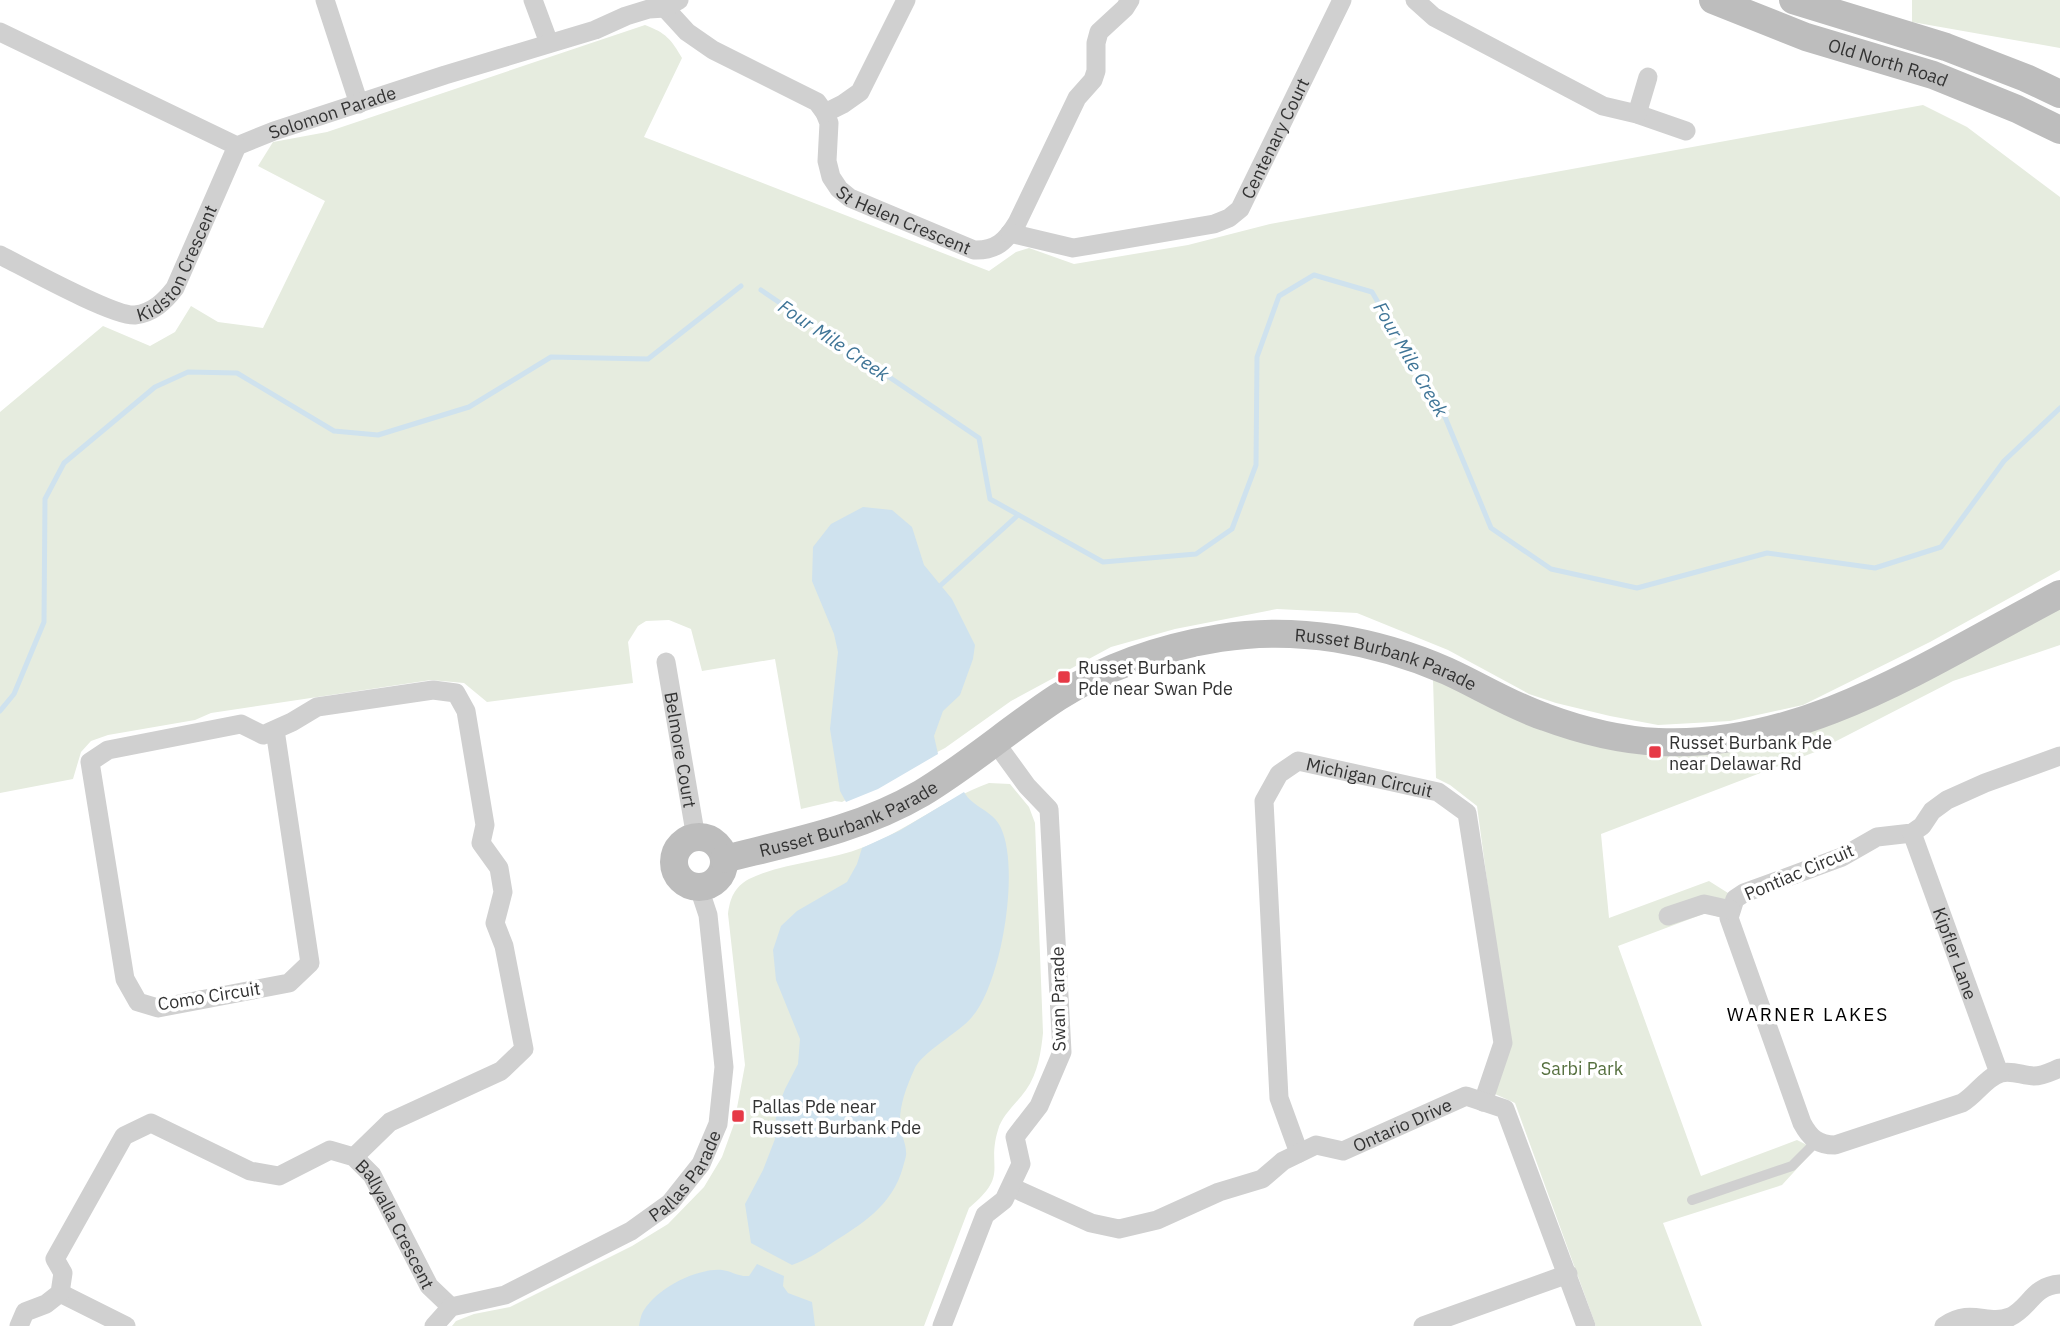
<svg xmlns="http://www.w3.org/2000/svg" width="2060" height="1326" viewBox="0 0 2060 1326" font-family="'IBM Plex Sans',sans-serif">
	<rect width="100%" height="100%" fill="#fff"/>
	<g fill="#e6ecdf">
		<path d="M 1912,0 L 2060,0 L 2060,48 L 1912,22 Z"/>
		<path d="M 645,25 C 666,33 671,39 682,58 L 644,137 L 989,271 L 1016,252 L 1029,248 L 1074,264 L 1188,245 L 1270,224 L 1923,105 L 1967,127 L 2060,197 L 2060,570 L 1930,642 L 1803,705 L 1730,721 L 1658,725 L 1610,716 L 1556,703 L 1529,694 L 1448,650 L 1357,613 L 1277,609 L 1175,629 L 1111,647 L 1011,701 L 945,748 L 842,802 L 835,801 L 801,809 L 775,659 L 702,671 L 691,629 L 669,620 L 646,621 L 638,626 L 628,642 L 633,683 L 487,702 L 464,683 L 431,680 L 211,713 L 195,720 L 108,735 L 91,741 L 81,752 L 73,779 L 0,793 L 0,412 L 103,326 L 150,346 L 175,332 L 191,306 L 218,322 L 263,328 L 325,201 L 258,166 L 273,142 L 327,132 Z"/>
		<path d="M 2060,605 L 2060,645 L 1953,681 L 1815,752 L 1601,834 L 1609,918 L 1709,881 L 1728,893 L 1719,917 L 1706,913 L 1618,946 L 1701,1176 L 1797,1140 L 1815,1149 L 1782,1185 L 1663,1223 L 1702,1326 L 1596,1326 L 1515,1103 L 1495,1094 L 1509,1044 L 1477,806 L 1450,785 L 1436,778 L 1433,679 L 1509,714 L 1744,746 Z"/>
		<path d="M 989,783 L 1010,784 L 1029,807 L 1035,823 L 1043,1033 C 1041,1052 1038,1073 1026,1090 C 1017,1103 1002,1115 998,1130 C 986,1169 1010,1174 969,1208 L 924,1326 L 452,1326 L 456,1321 L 474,1314 L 510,1307 L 632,1246 L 668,1224 L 704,1187 L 722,1157 L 734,1124 L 745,1065 L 728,914 C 730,899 734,887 749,879 C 784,862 827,862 864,847 C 908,830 944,799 989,783 Z"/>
	</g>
	<g fill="#cfe2ee">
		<path d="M 863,507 L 892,510 L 912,527 L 924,565 L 952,599 L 975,645 L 973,659 L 960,695 L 943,711 L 934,736 L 938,754 L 878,789 L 846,802 L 840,791 L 830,729 L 838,652 L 834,634 L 812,581 L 813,547 L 831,524 Z"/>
		<path d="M 964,792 C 973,808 993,810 1001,828 C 1020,869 1002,982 972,1017 C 959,1033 921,1052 914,1070 C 906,1088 899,1106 900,1126 C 901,1135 906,1143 906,1152 C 907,1156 904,1162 903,1167 C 892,1207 861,1224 829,1245 C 816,1254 806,1260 792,1265 L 751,1243 L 745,1204 L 763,1170 L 775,1139 L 776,1112 L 785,1089 L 798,1064 L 800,1039 L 776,980 L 773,950 L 781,926 L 797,911 L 847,882 L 857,864 L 862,848 L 899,831 Z"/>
		<path d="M 757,1264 L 784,1276 L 783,1286 L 788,1293 L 812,1302 L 815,1326 L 639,1326 C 640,1321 641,1314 644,1310 C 658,1288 696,1268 722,1270 C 731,1271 739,1277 749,1276 Z"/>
	</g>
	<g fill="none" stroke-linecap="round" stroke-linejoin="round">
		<g stroke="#cfe2ee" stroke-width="5">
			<path d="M 761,290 L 979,438 L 990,499 L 1103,562 L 1196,554 L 1232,529 L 1256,465 L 1257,357 L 1279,296 L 1314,275 L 1372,292 L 1445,417 L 1491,528 L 1551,569 L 1637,588 L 1767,553 L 1875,568 L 1941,547 L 2004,461 L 2060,408"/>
			<path d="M 941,585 L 1018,515"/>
			<path d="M 0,711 L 14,694 L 44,622 L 45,499 L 64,463 L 155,387 L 188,372 L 237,373 L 334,431 L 378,435 L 469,407 L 551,357 L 648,359 L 741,286"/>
		</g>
		<path stroke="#d0d0d0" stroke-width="10" d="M 1692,1200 L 1792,1166 L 1816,1142"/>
		<g stroke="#d0d0d0" stroke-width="19">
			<path d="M 325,0 L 359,104"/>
			<path d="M 533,0 L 549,43"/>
			<path d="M 1415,0 L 1434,17 L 1603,106 L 1637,114 L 1686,131"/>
			<path id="s1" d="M 665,8 L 687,32 L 713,50 L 817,102 L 825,113 L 829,123 L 827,161 L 831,177 L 839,189 L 850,198 L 974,250 C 996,251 1006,241 1017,223 L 1077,98 L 1093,80 L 1096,71 L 1096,43 L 1099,32 L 1125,8 L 1130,0"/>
			<path id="s2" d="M 0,32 L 237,146 L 274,131 L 445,75 L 595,30 L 626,16 L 649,9 L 665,8 L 679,0"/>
			<path d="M 825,113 L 843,104 L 860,92 L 906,0"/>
			<path d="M 1637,114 L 1648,77"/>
			<path id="s3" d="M 1010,233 L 1073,248 L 1214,224 L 1229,218 L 1240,209 L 1342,0"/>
			<path id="s4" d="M 0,255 C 24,267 114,317 135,315 C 153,313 165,301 175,288 L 237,146"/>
			<path id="s5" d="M 666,662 L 696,838"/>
			<path d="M 275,730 L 310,963 L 289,983 L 158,1008 L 138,1002 L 125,979 L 90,762 L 108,750 L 241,724 L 263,735 L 292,722 L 317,707 L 433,690 L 456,693 L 466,711 L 485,825 L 481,843 L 499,868 L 503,892 L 495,923 L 504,946 L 524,1049 L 501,1071 L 390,1122 L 354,1157"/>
			<path d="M 2060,756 L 1985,783 L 1947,800 L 1932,811 L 1922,826 L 1912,833 L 1877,837 L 1842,857 L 1744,893 L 1735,899 L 1729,918 L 1802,1123 C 1810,1138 1818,1145 1835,1145 L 1962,1103 C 1976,1095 1986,1077 2001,1073 C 2013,1070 2023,1076 2034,1076 C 2043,1076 2052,1071 2060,1068"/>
			<path id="s6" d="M 1912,833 L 1999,1073"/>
			<path d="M 1668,916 L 1704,904 L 1731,910"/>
			<path id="s7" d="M 1299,1153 L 1279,1098 L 1264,801 L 1279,774 L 1298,761 L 1438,792 L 1467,813 L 1503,1043 L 1483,1102"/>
			<path id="s8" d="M 1011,1187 L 1091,1223 L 1119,1229 L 1157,1220 L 1219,1192 L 1262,1179 L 1283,1161 L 1316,1145 L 1343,1151 L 1466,1096 L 1505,1109 L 1586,1326"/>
			<path d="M 60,1293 L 126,1326"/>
			<path id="s9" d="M 19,1326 L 25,1312 L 46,1304 L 60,1293 L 63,1273 L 55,1259 L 124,1136 L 151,1123 L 250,1171 L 279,1176 L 330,1150 L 354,1157 L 372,1175 L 429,1286 L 451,1307"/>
			<path id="s10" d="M 434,1326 L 451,1307 L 505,1295 L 631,1231 L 670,1203 L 701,1164 L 718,1124 L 724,1067 L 708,915 L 699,888"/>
			<path d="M 942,1326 L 985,1215 L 1004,1200 L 1021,1164 L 1015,1137 L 1039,1106 L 1062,1052 L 1049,809 L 1027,786 L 995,742"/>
			<path d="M 1423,1326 L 1568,1274"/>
			<path d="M 1944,1326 C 1972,1307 1986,1326 2010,1317 C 2031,1307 2032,1286 2060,1284"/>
		</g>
		<g stroke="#bdbdbd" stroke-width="28">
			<path id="s11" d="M 1713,0 L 1806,37 L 1933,75 L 2017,109 L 2060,130"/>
			<path d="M 1793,0 L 1946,47 L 2026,78 L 2060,94"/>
			<circle cx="699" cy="862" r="25"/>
			<path id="s12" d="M 724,859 C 792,842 861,829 922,793 C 970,764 1012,727 1058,697 C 1107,666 1164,647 1220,638 C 1297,626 1376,640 1447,671 C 1480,686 1510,705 1545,717 C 1580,730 1620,740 1658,742 C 1806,749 1935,659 2060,594"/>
		</g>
	</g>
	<g fill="#e63946" stroke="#fff" stroke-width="2.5">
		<rect x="1057" y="670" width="14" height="14" rx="3.5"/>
		<rect x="1648" y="745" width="14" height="14" rx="3.5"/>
		<rect x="731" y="1109" width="14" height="14" rx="3.5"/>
	</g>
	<g text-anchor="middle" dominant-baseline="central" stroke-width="7" stroke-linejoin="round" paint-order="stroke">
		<g font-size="18" fill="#333" stroke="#fff">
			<text stroke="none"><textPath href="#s11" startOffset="186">Old North Road</textPath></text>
			<text stroke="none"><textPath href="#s2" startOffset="364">Solomon Parade</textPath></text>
			<text stroke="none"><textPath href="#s3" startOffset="317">Centenary Court</textPath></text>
			<text stroke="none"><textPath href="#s1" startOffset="346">St Helen Crescent</textPath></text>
			<text stroke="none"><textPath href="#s4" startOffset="219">Kidston Crescent</textPath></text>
			<text stroke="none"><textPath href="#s12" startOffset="719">Russet Burbank Parade</textPath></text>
			<text stroke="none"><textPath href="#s5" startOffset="89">Belmore Court</textPath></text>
			<text stroke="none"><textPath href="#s7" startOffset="483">Michigan Circuit</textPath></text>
			<text stroke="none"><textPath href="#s12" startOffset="131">Russet Burbank Parade</textPath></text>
			<text transform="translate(1799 872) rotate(-23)">Pontiac Circuit</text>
			<text stroke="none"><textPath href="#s6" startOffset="128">Kipfler Lane</textPath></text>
			<text transform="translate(209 996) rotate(-9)">Como Circuit</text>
			<text transform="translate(1058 999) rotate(-91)">Swan Parade</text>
			<text stroke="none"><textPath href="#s8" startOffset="425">Ontario Drive</textPath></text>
			<text stroke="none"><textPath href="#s10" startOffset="301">Pallas Parade</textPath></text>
			<text stroke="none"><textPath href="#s9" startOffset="564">Ballyalla Crescent</textPath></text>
		</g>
		<g font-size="18" fill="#333" stroke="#fff" text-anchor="start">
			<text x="1078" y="667">Russet Burbank<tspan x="1078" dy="21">Pde near Swan Pde</tspan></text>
			<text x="1669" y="742">Russet Burbank Pde<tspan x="1669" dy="21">near Delawar Rd</tspan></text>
			<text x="752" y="1106">Pallas Pde near<tspan x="752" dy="21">Russett Burbank Pde</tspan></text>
		</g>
		<g font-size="18" fill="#56703f" stroke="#fff">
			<text x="1582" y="1068">Sarbi Park</text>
		</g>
		<g font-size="19" font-style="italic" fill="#3f7597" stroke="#fff">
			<text transform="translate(834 340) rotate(34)">Four Mile Creek</text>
			<text transform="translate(1411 359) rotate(60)">Four Mile Creek</text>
		</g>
		<g font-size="19" letter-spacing="2" fill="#000" stroke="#fff">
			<text x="1808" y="1014">WARNER LAKES</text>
		</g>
	</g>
</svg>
